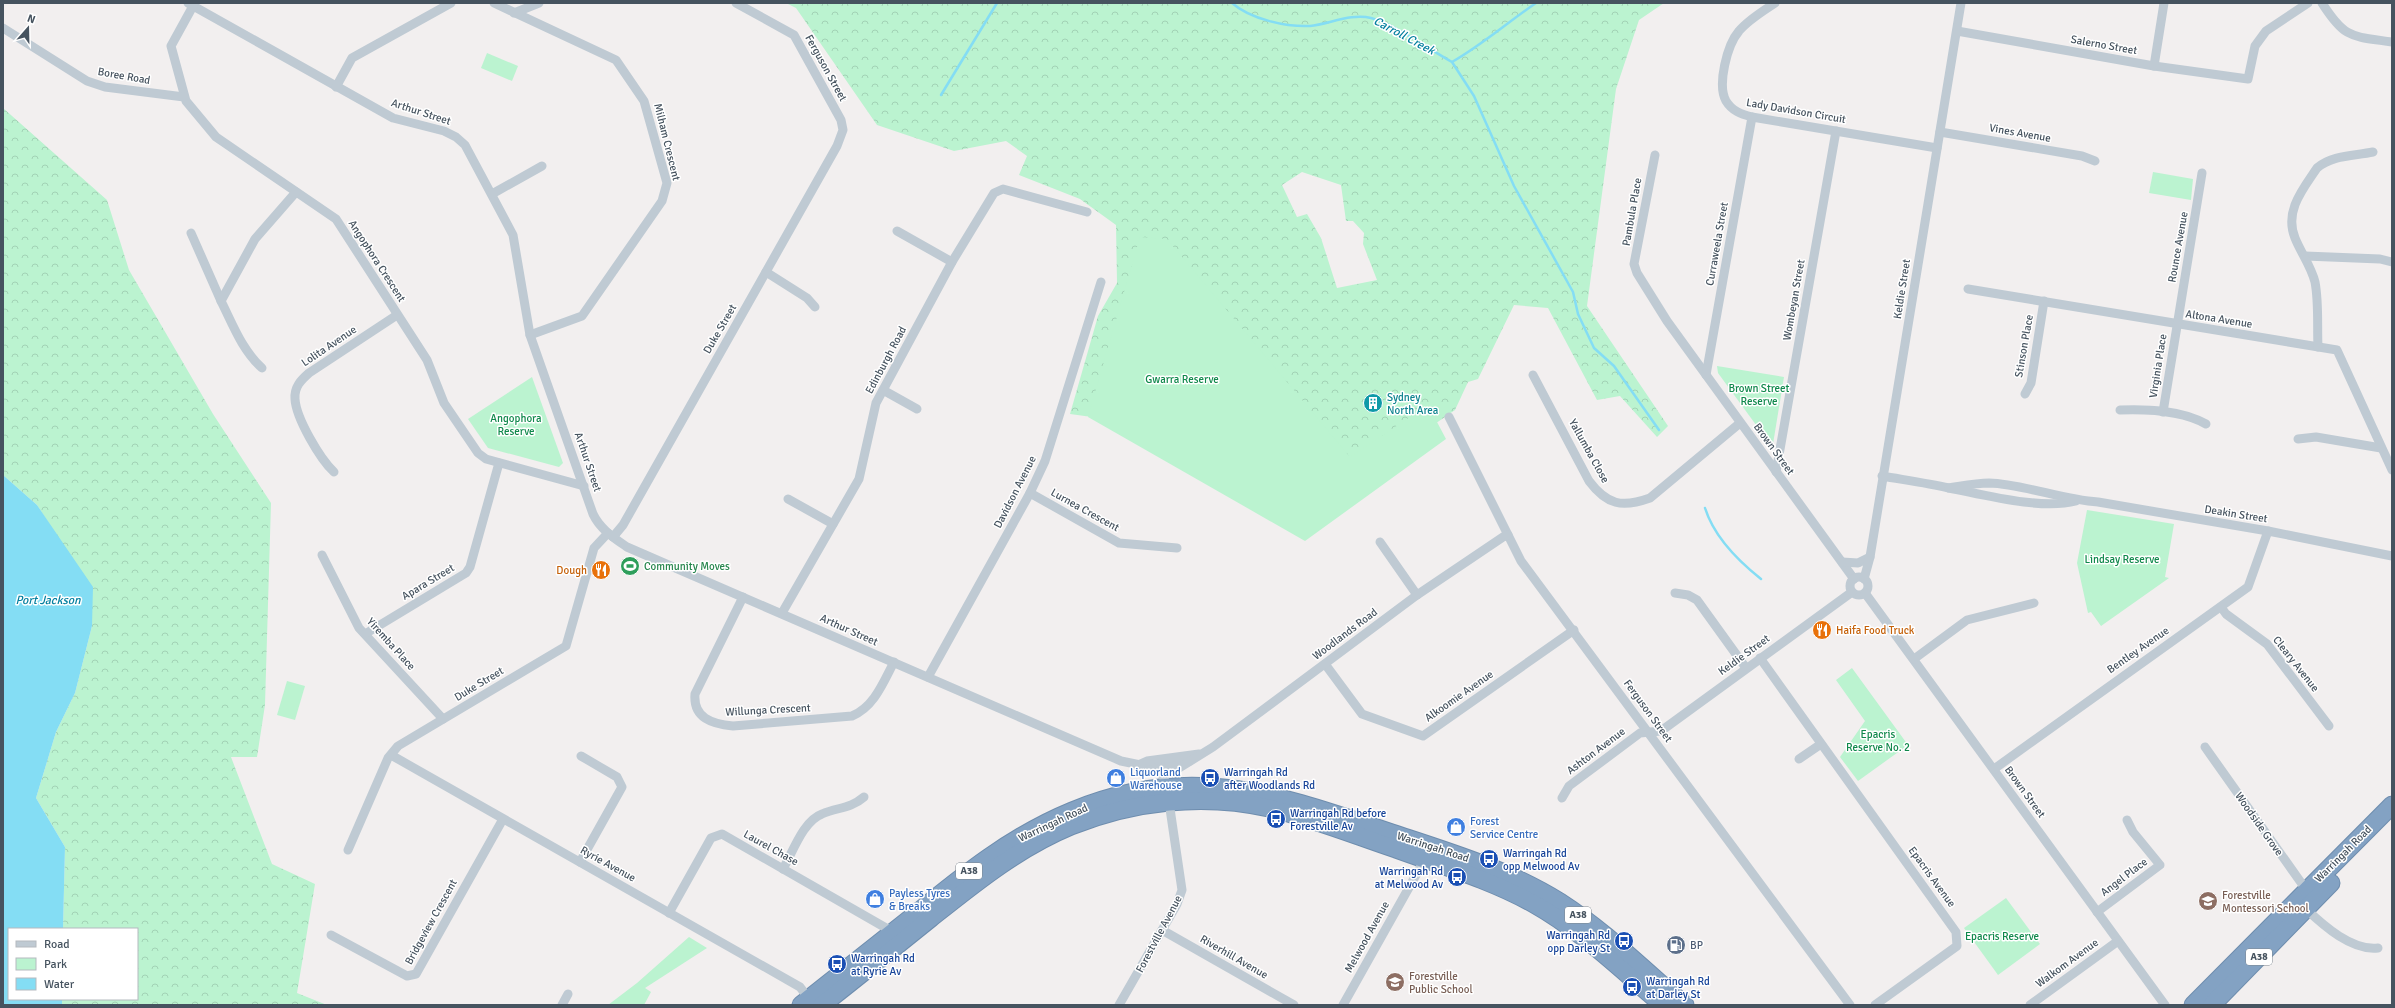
<svg xmlns="http://www.w3.org/2000/svg" width="2395" height="1008" viewBox="0 0 2395 1008" font-family="Signika,sans-serif">
	<defs>
		<pattern id="forest-crowns" width="20" height="18" patternUnits="userSpaceOnUse"><rect width="20" height="18" fill="#bbf3d0"/><path d="M2 6a3 3 0 1 1 6 0M12 15a3 3 0 1 1 6 0" fill="none" stroke="#a2d2b5"/></pattern>
	</defs>
	<rect width="100%" height="100%" fill="#f2efef"/>
	<g fill="url(#forest-crowns)" fill-rule="evenodd">
		<path d="M 786,3 L 1664,3 L 1639,20 L 1616,89 L 1587,306 L 1668,426 L 1657,437 L 1620,396 L 1597,400 L 1548,308 L 1514,305 L 1478,379 L 1468,382 L 1455,410 L 1332,495 L 1114,420 L 1070,414 L 1098,316 L 1117,283 L 1116,225 L 1080,199 L 1019,175 L 1027,156 L 1006,141 L 954,151 L 877,125 L 796,8 ZM 1302,172 L 1341,185 L 1346,221 L 1353,221 L 1364,233 L 1363,244 L 1377,280 L 1337,288 L 1321,238 L 1307,214 L 1297,217 L 1282,185 Z"/>
		<path d="M 3,108 L 107,200 L 129,270 L 213,414 L 271,503 L 265,705 L 257,757 L 231,757 L 272,864 L 315,884 L 297,993 L 327,1005 L 62,1005 L 62,999 L 137,999 L 137,929 L 63,929 L 65,847 L 36,798 L 56,732 L 75,693 L 92,626 L 48,522 L 37,505 L 3,475 Z"/>
	</g>
	<g fill="#bbf3d0">
		<path d="M 487,53 L 518,66 L 512,81 L 481,68 Z"/>
		<path d="M 2153,172 L 2193,179 L 2191,200 L 2149,193 Z"/>
		<path d="M 1140,237 L 1167,239 L 1350,457 L 1428,405 L 1446,439 L 1305,541 L 1088,417 Z"/>
		<path d="M 1717,366 L 1784,377 L 1773,444 L 1770,444 L 1718,373 Z"/>
		<path d="M 532,377 L 563,463 L 559,467 L 488,448 L 468,419 Z"/>
		<path d="M 2087,510 L 2174,524 L 2165,577 L 2169,578 L 2101,626 L 2091,612 L 2088,613 L 2077,563 Z"/>
		<path d="M 1852,668 L 1908,745 L 1858,781 L 1840,757 L 1865,721 L 1836,680 Z"/>
		<path d="M 287,681 L 305,686 L 295,720 L 277,715 Z"/>
		<path d="M 2006,898 L 2040,944 L 1998,975 L 1964,928 Z"/>
		<path d="M 689,937 L 707,948 L 645,988 L 651,992 L 644,1005 L 608,1005 L 637,983 Z"/>
	</g>
	<path fill="#84ddf4" d="M 3,475 L 37,505 L 93,587 L 92,626 L 75,693 L 56,732 L 36,798 L 65,847 L 63,929 L 9,929 L 9,999 L 62,999 L 62,1005 L 3,1005 Z"/>
	<g fill="none" stroke-linecap="round" stroke-linejoin="round">
		<g stroke="#84ddf4" stroke-width="2.5">
			<path d="M 1232,3 C 1250,19 1286,27 1310,26 C 1329,24 1352,13 1371,18 C 1394,24 1430,50 1452,62 C 1482,45 1508,22 1536,3"/>
			<path d="M 1452,62 L 1474,96 L 1514,186 L 1573,292 L 1578,314 L 1594,348 L 1614,366 L 1659,430"/>
			<path d="M 941,95 L 997,3"/>
			<path d="M 1705,508 C 1714,537 1737,560 1761,579"/>
		</g>
		<g stroke="#6e8dae" stroke-width="19">
			<g id="highway">
				<path d="M 801,1005 C 838,976 875,946 912,917 C 962,876 1011,836 1072,811 C 1194,760 1284,797 1401,836 C 1456,854 1510,871 1560,902 C 1605,931 1644,970 1685,1005"/>
				<path d="M 822,1005 C 859,976 895,947 931,918 C 975,883 1018,848 1071,826 C 1133,801 1203,793 1269,808 C 1312,818 1354,835 1396,849 C 1443,866 1491,880 1534,904 C 1582,931 1621,970 1663,1005"/>
				<path d="M 2193,1005 L 2392,805"/>
				<path d="M 2212,1005 L 2331,883"/>
			</g>
		</g>
		<g stroke="#bfcad3" stroke-width="9">
			<path d="M 188,3 L 393,118 L 444,131 L 456,137 L 465,145 L 513,235 L 530,335 L 593,514 C 600,529 614,538 627,547 L 1121,761 L 1155,768 L 1190,761"/>
			<path d="M 494,3 L 616,60 L 644,101 L 667,183 L 662,201 L 582,316 L 530,335"/>
			<path d="M 1775,3 C 1763,11 1748,20 1739,31 C 1727,45 1717,85 1726,101 C 1732,111 1741,114 1752,117 L 1937,148"/>
			<path d="M 2322,3 C 2345,39 2351,36 2392,42"/>
			<path d="M 193,6 L 171,46 L 186,101 L 216,137 L 336,219 L 427,360 L 444,403 L 478,453 L 486,459 L 584,486"/>
			<path d="M 514,13 L 539,3"/>
			<path d="M 3,28 L 87,81 L 105,87 L 184,97"/>
			<path d="M 1957,31 L 2154,66 L 2248,79 L 2255,46 L 2266,31 L 2308,3"/>
			<path d="M 2154,66 L 2164,3"/>
			<path d="M 336,87 L 352,58 L 451,3"/>
			<path d="M 1940,132 L 2082,156 L 2095,161"/>
			<path d="M 1655,155 L 1634,264 L 1637,273 L 1667,321 L 1854,579"/>
			<path d="M 492,194 L 542,166"/>
			<path d="M 897,231 L 952,262"/>
			<path d="M 191,233 L 221,301"/>
			<path d="M 2305,256 L 2380,259 L 2392,262"/>
			<path d="M 766,272 L 807,298 L 815,307"/>
			<path d="M 1968,289 L 2337,350 L 2392,470"/>
			<path d="M 2318,347 C 2317,326 2319,303 2315,282 C 2311,266 2301,253 2295,238 C 2284,211 2303,189 2317,168 C 2332,155 2354,156 2373,152"/>
			<path d="M 262,368 C 242,350 233,325 221,301 L 255,239 L 296,192"/>
			<path d="M 1533,375 L 1589,481 C 1607,505 1622,508 1650,498 L 1740,423"/>
			<path d="M 1706,375 L 1752,117"/>
			<path d="M 883,390 L 917,409"/>
			<path d="M 2025,394 L 2031,383 L 2044,301"/>
			<path d="M 2120,410 C 2148,409 2181,410 2206,424"/>
			<path d="M 2163,412 L 2202,173"/>
			<path d="M 1449,417 L 1521,561 L 1850,1005"/>
			<path d="M 2298,439 L 2316,437 L 2381,448"/>
			<path d="M 334,472 C 320,459 296,418 295,399 C 294,387 301,380 309,373 L 397,315"/>
			<path d="M 1776,472 L 1836,131"/>
			<path d="M 1882,476 C 1905,480 1927,483 1949,488 C 1985,495 2041,510 2076,501"/>
			<path d="M 1949,488 C 1962,486 1976,483 1989,483 C 2024,484 2062,500 2098,502 L 2268,531 L 2392,556"/>
			<path d="M 1030,493 L 1119,543 L 1177,548"/>
			<path d="M 788,499 L 833,524"/>
			<path d="M 613,537 L 623,525 L 837,146 L 843,130 L 841,120 L 794,35 L 736,3"/>
			<path d="M 1380,542 L 1417,595"/>
			<path d="M 322,555 L 359,628 L 443,719"/>
			<path d="M 1842,562 L 1858,563 L 1870,557"/>
			<circle cx="1859" cy="586" r="9"/>
			<path d="M 1864,579 L 1870,557 L 1961,3"/>
			<path d="M 1675,593 L 1688,595 L 1697,600 L 1746,668"/>
			<path d="M 1865,593 L 2165,1005"/>
			<path d="M 743,597 L 695,694 C 693,718 712,724 733,726 L 852,716 C 874,707 883,683 894,662"/>
			<path d="M 2221,607 L 2226,614 L 2267,644 L 2329,726"/>
			<path d="M 782,613 L 859,479 L 876,403 L 952,262 L 994,193 L 1003,189 L 1087,212"/>
			<path d="M 365,634 L 466,573 L 470,567 L 499,463"/>
			<path d="M 1760,658 L 1956,932 L 1957,946 L 1875,1005"/>
			<path d="M 1914,659 L 1967,620 L 2034,603"/>
			<path d="M 1325,664 L 1362,714 L 1423,736 L 1574,630"/>
			<path d="M 928,677 L 1030,493 L 1045,461 L 1101,282"/>
			<path d="M 2205,747 L 2307,891"/>
			<path d="M 391,755 L 800,987 L 809,999"/>
			<path d="M 1799,759 L 1821,744"/>
			<path d="M 1138,765 L 1147,761 L 1199,754"/>
			<path d="M 1155,768 L 1163,776 L 1168,788"/>
			<path d="M 1994,769 L 2248,587 L 2268,531"/>
			<path d="M 1171,773 L 1213,747 L 1417,595 L 1503,537 L 1508,535"/>
			<path d="M 1562,798 L 1569,786 L 1640,733 L 1661,731 L 1852,592"/>
			<path d="M 348,850 L 388,758 L 398,746 L 566,646 L 594,548 L 608,533"/>
			<path d="M 580,862 L 622,787 L 617,777 L 581,756"/>
			<path d="M 783,869 C 793,852 803,821 822,814 C 838,807 850,809 864,797"/>
			<path d="M 2306,909 C 2324,926 2352,951 2378,948"/>
			<path d="M 2097,912 L 2160,865 L 2133,832 L 2127,820"/>
			<path d="M 669,913 L 711,838 L 722,834 L 893,932"/>
			<path d="M 1162,930 L 1294,1005"/>
			<path d="M 331,935 L 407,976 L 416,974 L 503,819"/>
			<path d="M 562,1005 L 568,994"/>
			<path d="M 1119,1005 L 1177,904 L 1182,890 L 1169,802"/>
			<path d="M 1343,1005 L 1425,859"/>
			<path d="M 2030,1005 L 2118,941"/>
		</g>
		<use href="#highway" stroke="#83a2c3" stroke-width="17"/>
	</g>
	<defs>
		<g id="building-disc" transform="scale(1)"><circle r="9.5" fill="#0f9aa8" stroke="#fff"/><path d="M-4-6H4V6H1V3H-1V6H-4ZM-2.5-4.3h1.7v1.8h-1.7ZM.8-4.3h1.7v1.8H.8ZM-2.5-1h1.7V.8h-1.7ZM.8-1h1.7V.8H.8Z" fill="#fff"/></g>
		<g id="stadium-disc" transform="scale(1)"><circle r="9.5" fill="#2e9e5b" stroke="#fff"/><path d="M0-5a6.5 5 0 1 0 0 10a6.5 5 0 1 0 0-10ZM-3.5-1.8h7v3.6h-7Z" fill="#fff"/></g>
		<g id="restaurant-disc" transform="scale(1)"><circle r="9.5" fill="#e8710a" stroke="#fff"/><path d="M-5-6h1v4h1v-4h1v4h1v-4h1v5L-1.5 .5V6h-2V.5L-5-1ZM5-6V6H3V1.5H1.5Q1.5-4 5-6Z" fill="#fff"/></g>
		<g id="shop-disc" transform="scale(1)"><circle r="9.5" fill="#3f7fe0" stroke="#fff"/><path d="M-5-2.5h2.3a2.7 3.5 0 0 1 5.4 0H5L5.5 6h-11ZM-1.5-2.5h3a1.5 2.3 0 0 0-3 0Z" fill="#fff"/></g>
		<g id="bus-disc" transform="scale(1)"><circle r="9.5" fill="#1a4fb4" stroke="#fff"/><path d="M-5-6H5V4H4V6H2V4H-2V6H-4V4H-5ZM-3.5-4V0h7V-4ZM-3.5 1.2v1.5H-2V1.2ZM2 1.2v1.5H3.5V1.2Z" fill="#fff"/></g>
		<g id="school-disc" transform="scale(1)"><circle r="9.5" fill="#8d6e63" stroke="#fff"/><path d="M0-5L7-2L0 1L-7-2ZM-4 1L0 2.5L4 1V4Q0 6-4 4Z" fill="#fff"/></g>
		<g id="fuel-disc" transform="scale(1)"><circle r="9.5" fill="#5c6f8a" stroke="#fff"/><path d="M-5.5-6h7V0h2V4h1.3V-2.5L3-4.5l.8-.8L6-3V5H2.5V1h-1V6h-7ZM-4.2-4.7v3.2H.2V-4.7Z" fill="#fff"/></g>
	</defs>
	<g fill-rule="evenodd">
		<use href="#building-disc" x="1373" y="403"/>
		<use href="#stadium-disc" x="630" y="566"/>
		<use href="#restaurant-disc" x="601" y="570"/>
		<use href="#restaurant-disc" x="1822" y="630"/>
		<use href="#shop-disc" x="1116" y="778"/>
		<use href="#bus-disc" x="1210" y="778"/>
		<use href="#bus-disc" x="1276" y="819"/>
		<use href="#shop-disc" x="1456" y="827"/>
		<use href="#bus-disc" x="1489" y="859"/>
		<use href="#bus-disc" x="1457" y="877"/>
		<use href="#shop-disc" x="875" y="899"/>
		<use href="#school-disc" x="2208" y="901"/>
		<use href="#bus-disc" x="1624" y="941"/>
		<use href="#fuel-disc" x="1676" y="945"/>
		<use href="#bus-disc" x="837" y="964"/>
		<use href="#school-disc" x="1395" y="982"/>
		<use href="#bus-disc" x="1632" y="987"/>
	</g>
	<g text-anchor="middle" dominant-baseline="central" stroke-width="3" stroke-linejoin="round" paint-order="stroke">
		<g fill="#fff" stroke="#7e878f" stroke-width="1">
			<rect x="956" y="863" width="26" height="16" rx="3"/>
			<rect x="1565" y="907" width="26" height="16" rx="3"/>
			<rect x="2246" y="949" width="26" height="16" rx="3"/>
		</g>
		<g font-size="10" font-weight="bold" fill="#46535f">
			<text x="969" y="871">A38</text>
			<text x="1578" y="915">A38</text>
			<text x="2259" y="957">A38</text>
		</g>
		<g font-size="11" fill="#46535f" stroke="#fff">
			<text transform="translate(2104 45) rotate(10)">Salerno Street</text>
			<text transform="translate(826 68) rotate(61)">Ferguson Street</text>
			<text transform="translate(124 76) rotate(10)">Boree Road</text>
			<text transform="translate(1796 111) rotate(10)">Lady Davidson Circuit</text>
			<text transform="translate(421 112) rotate(18)">Arthur Street</text>
			<text transform="translate(2020 133) rotate(10)">Vines Avenue</text>
			<text transform="translate(667 142) rotate(76)">Milham Crescent</text>
			<text transform="translate(1632 212) rotate(-80)">Pambula Place</text>
			<text transform="translate(1717 244) rotate(-80)">Curraweela Street</text>
			<text transform="translate(2178 247) rotate(-80)">Rounce Avenue</text>
			<text transform="translate(377 261) rotate(57)">Angophora Crescent</text>
			<text transform="translate(1902 289) rotate(-81)">Keldie Street</text>
			<text transform="translate(1794 300) rotate(-80)">Wombeyan Street</text>
			<text transform="translate(2219 319) rotate(9)">Altona Avenue</text>
			<text transform="translate(720 329) rotate(-60)">Duke Street</text>
			<text transform="translate(329 346) rotate(-34)">Lolita Avenue</text>
			<text transform="translate(2024 346) rotate(-80)">Stinson Place</text>
			<text transform="translate(886 360) rotate(-62)">Edinburgh Road</text>
			<text transform="translate(2158 366) rotate(-81)">Virginia Place</text>
			<text transform="translate(1774 449) rotate(54)">Brown Street</text>
			<text transform="translate(1589 451) rotate(61)">Yallumba Close</text>
			<text transform="translate(588 462) rotate(71)">Arthur Street</text>
			<text transform="translate(1015 492) rotate(-63)">Davidson Avenue</text>
			<text transform="translate(1085 510) rotate(29)">Lurnea Crescent</text>
			<text transform="translate(2236 514) rotate(9)">Deakin Street</text>
			<text transform="translate(428 582) rotate(-31)">Apara Street</text>
			<text transform="translate(849 630) rotate(24)">Arthur Street</text>
			<text transform="translate(1345 634) rotate(-37)">Woodlands Road</text>
			<text transform="translate(391 644) rotate(48)">Yiremba Place</text>
			<text transform="translate(2138 650) rotate(-35)">Bentley Avenue</text>
			<text transform="translate(1744 655) rotate(-36)">Keldie Street</text>
			<text transform="translate(2296 664) rotate(52)">Cleary Avenue</text>
			<text transform="translate(479 684) rotate(-31)">Duke Street</text>
			<text transform="translate(1459 696) rotate(-35)">Alkoomie Avenue</text>
			<text transform="translate(768 710) rotate(-3)">Willunga Crescent</text>
			<text transform="translate(1648 711) rotate(54)">Ferguson Street</text>
			<text transform="translate(1596 751) rotate(-37)">Ashton Avenue</text>
			<text transform="translate(2025 792) rotate(54)">Brown Street</text>
			<text transform="translate(1053 823) rotate(-25)">Warringah Road</text>
			<text transform="translate(2259 824) rotate(55)">Woodside Grove</text>
			<text transform="translate(1433 847) rotate(18)">Warringah Road</text>
			<text transform="translate(771 848) rotate(29)">Laurel Chase</text>
			<text transform="translate(2343 854) rotate(-45)">Warringah Road</text>
			<text transform="translate(608 864) rotate(29)">Ryrie Avenue</text>
			<text transform="translate(1932 877) rotate(54)">Epacris Avenue</text>
			<text transform="translate(2124 877) rotate(-37)">Angel Place</text>
			<text transform="translate(431 922) rotate(-61)">Bridgeview Crescent</text>
			<text transform="translate(1159 934) rotate(-62)">Forestville Avenue</text>
			<text transform="translate(1367 937) rotate(-61)">Melwood Avenue</text>
			<text transform="translate(1234 957) rotate(30)">Riverhill Avenue</text>
			<text transform="translate(2067 963) rotate(-36)">Walkom Avenue</text>
		</g>
		<g font-size="11" fill="#0f884b" stroke="#fff">
			<text x="1182" y="379">Gwarra Reserve</text>
			<text x="1759" y="388">Brown Street<tspan x="1759" dy="13">Reserve</tspan></text>
			<text x="516" y="418">Angophora<tspan x="516" dy="13">Reserve</tspan></text>
			<text x="2122" y="559">Lindsay Reserve</text>
			<text x="1878" y="734">Epacris<tspan x="1878" dy="13">Reserve No. 2</tspan></text>
			<text x="2002" y="936">Epacris Reserve</text>
		</g>
		<g font-size="11" fill="#0d838f" stroke="#fff" text-anchor="start">
			<text x="1387" y="397">Sydney<tspan x="1387" dy="13">North Area</tspan></text>
		</g>
		<g font-size="11" fill="#27864d" stroke="#fff" text-anchor="start">
			<text x="644" y="566">Community Moves</text>
		</g>
		<g font-size="11" fill="#c56008" stroke="#fff" text-anchor="end">
			<text x="587" y="570">Dough</text>
			<text x="1836" y="630" text-anchor="start">Haifa Food Truck</text>
		</g>
		<g font-size="11" fill="#366cbe" stroke="#fff" text-anchor="start">
			<text x="1130" y="772">Liquorland<tspan x="1130" dy="13">Warehouse</tspan></text>
			<text x="1470" y="821">Forest<tspan x="1470" dy="13">Service Centre</tspan></text>
			<text x="889" y="893">Payless Tyres<tspan x="889" dy="13">&amp; Breaks</tspan></text>
		</g>
		<g font-size="11" fill="#164399" stroke="#fff" text-anchor="start">
			<text x="1224" y="772">Warringah Rd<tspan x="1224" dy="13">after Woodlands Rd</tspan></text>
			<text x="1290" y="813">Warringah Rd before<tspan x="1290" dy="13">Forestville Av</tspan></text>
			<text x="1503" y="853">Warringah Rd<tspan x="1503" dy="13">opp Melwood Av</tspan></text>
			<text x="1443" y="871" text-anchor="end">Warringah Rd<tspan x="1443" dy="13">at Melwood Av</tspan></text>
			<text x="1610" y="935" text-anchor="end">Warringah Rd<tspan x="1610" dy="13">opp Darley St</tspan></text>
			<text x="851" y="958">Warringah Rd<tspan x="851" dy="13">at Ryrie Av</tspan></text>
			<text x="1646" y="981">Warringah Rd<tspan x="1646" dy="13">at Darley St</tspan></text>
		</g>
		<g font-size="11" fill="#785e54" stroke="#fff" text-anchor="start">
			<text x="2222" y="895">Forestville<tspan x="2222" dy="13">Montessori School</tspan></text>
			<text x="1409" y="976">Forestville<tspan x="1409" dy="13">Public School</tspan></text>
		</g>
		<g font-size="11" fill="#4e5e75" stroke="#fff" text-anchor="start">
			<text x="1690" y="945">BP</text>
		</g>
		<g font-size="12" font-style="italic" fill="#037f9f" stroke="#fff">
			<text transform="translate(1404 36) rotate(28)">Carroll Creek</text>
			<text x="48" y="600">Port Jackson</text>
		</g>
	</g>
	<rect width="2395" height="1008" fill="none" stroke="#46535f" stroke-width="8"/>
	<rect x="8" y="928" width="130" height="72" fill="#ffffff" stroke="#b5babf"/>
	<rect x="16" y="941" width="20" height="6" fill="#bfcad3" stroke="#b5babf"/>
	<text x="44" y="948" font-size="12" fill="#46535f">Road</text>
	<rect x="16" y="958" width="20" height="12" fill="#bbf3d0" stroke="#b5babf"/>
	<text x="44" y="968" font-size="12" fill="#46535f">Park</text>
	<rect x="16" y="978" width="20" height="12" fill="#84ddf4" stroke="#b5babf"/>
	<text x="44" y="988" font-size="12" fill="#46535f">Water</text>
	<g transform="translate(28 28) rotate(20)" stroke="#ffffff" stroke-width="3" paint-order="stroke">
	<path d="M0-3L7 15L0 10L-7 15Z" fill="#46535f"/>
	<text y="-6" font-size="11" font-weight="bold" text-anchor="middle" fill="#46535f">N</text>
	</g>
</svg>
